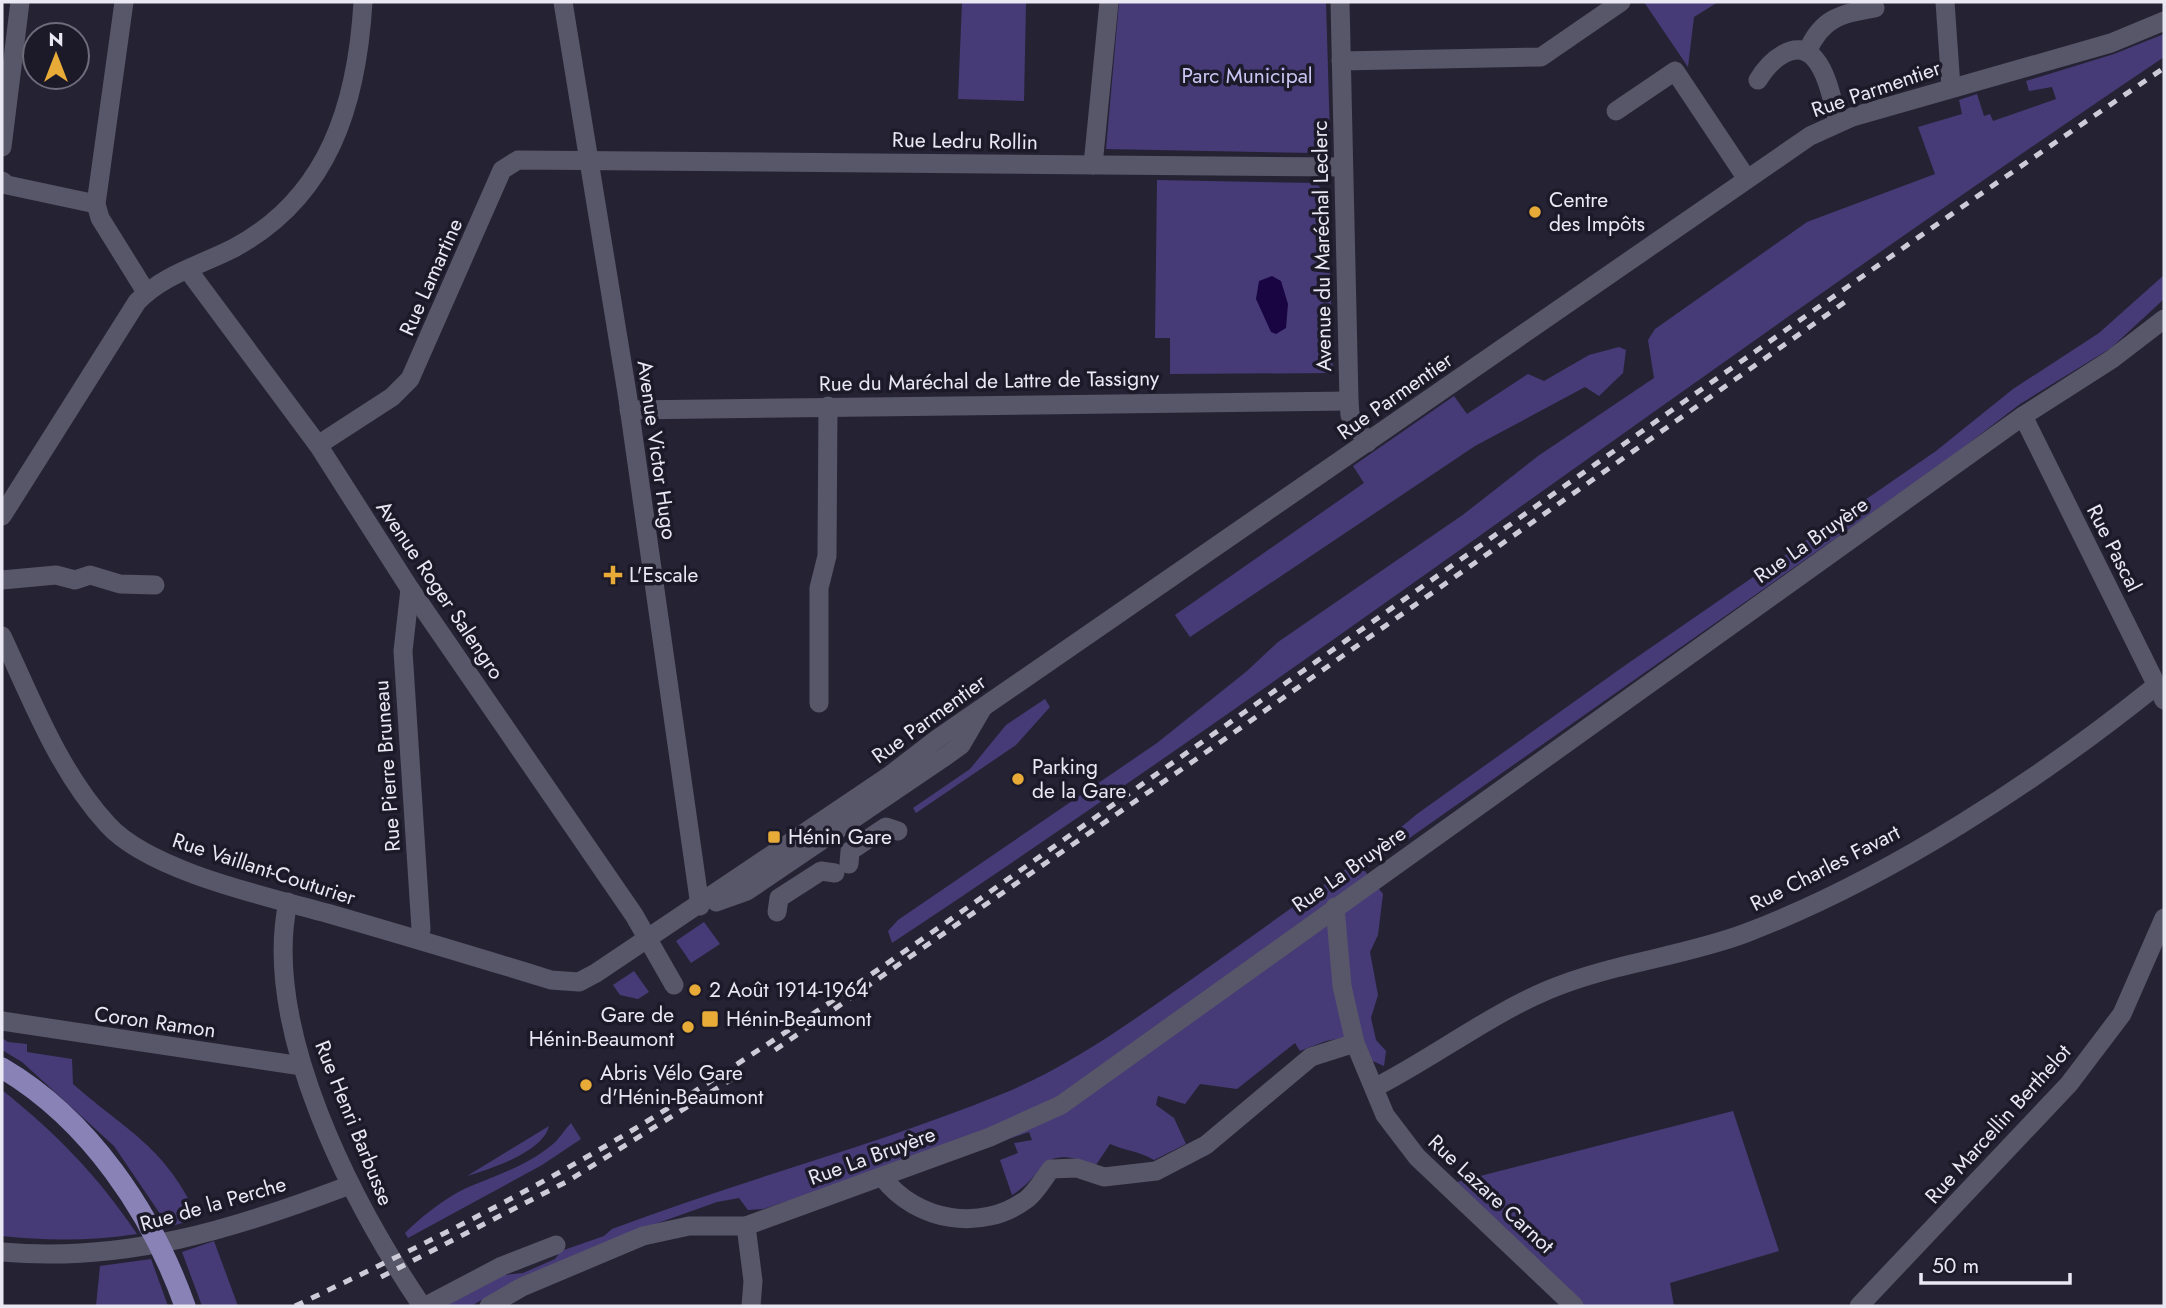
<svg xmlns="http://www.w3.org/2000/svg" width="2166" height="1308" viewBox="0 0 2166 1308" font-family="Jost,sans-serif">
	<rect width="100%" height="100%" fill="#252333"/>
	<g fill="#463b77">
		<path d="M 962,2 L 1026,2 L 1024,101 L 958,99 Z"/>
		<path d="M 1119,2 L 1326,2 L 1330,138 L 1313,153 L 1106,149 Z"/>
		<path d="M 1644,2 L 1718,2 L 1694,17 L 1688,67 Z"/>
		<path d="M 2164,34 L 2164,57 C 1735,345 1322,658 892,943 L 888,931 L 898,920 L 1157,743 L 1247,671 L 1278,642 L 1464,514 L 1538,456 L 1654,378 L 1648,340 L 1655,329 L 1807,222 L 1935,174 L 1918,127 L 1962,114 L 1959,100 L 1977,94 L 1984,116 L 1990,114 L 1993,121 L 2056,99 L 2052,87 L 2029,91 L 2026,81 L 2114,54 Z"/>
		<path d="M 1157,180 L 1316,183 L 1328,196 L 1333,373 L 1170,374 L 1170,338 L 1155,338 Z"/>
		<path d="M 2164,275 L 2164,299 L 2111,348 L 2020,404 L 1947,460 L 1364,870 L 1383,894 L 1378,935 L 1370,952 L 1378,995 L 1371,1018 L 1376,1040 L 1386,1051 L 1384,1066 L 1368,1059 L 1358,1035 L 1326,1041 L 1300,1051 L 1295,1043 L 1237,1089 L 1200,1084 L 1185,1104 L 1158,1096 L 1156,1105 L 1174,1118 L 1186,1144 L 1154,1160 C 1139,1151 1126,1151 1110,1144 L 1096,1165 C 1037,1143 1049,1173 1012,1195 L 1000,1160 L 1018,1153 L 1014,1143 L 1032,1140 L 1029,1132 L 994,1144 L 879,1171 L 763,1209 L 748,1210 L 739,1198 L 717,1202 L 644,1228 L 494,1293 L 471,1306 L 441,1306 L 504,1275 L 523,1273 L 555,1259 L 561,1251 L 604,1236 L 612,1229 C 741,1180 875,1146 1002,1094 C 1071,1066 1132,1021 1192,979 C 1254,935 1315,891 1377,847 L 1417,814 L 1627,664 L 1936,451 L 2013,389 L 2099,333 Z"/>
		<path d="M 1619,347 L 1626,350 L 1623,373 L 1599,396 L 1585,387 L 1475,446 L 1190,637 L 1175,615 L 1364,483 L 1353,466 L 1454,396 L 1467,414 L 1528,374 L 1544,381 L 1589,355 Z"/>
		<path d="M 1045,699 L 1050,707 L 1016,745 L 916,813 L 913,808 L 970,769 L 1006,725 Z"/>
		<path d="M 704,922 L 720,944 L 691,963 L 676,941 Z"/>
		<path d="M 634,971 L 649,992 L 638,999 L 620,995 L 613,985 Z"/>
		<path d="M 2,1038 L 8,1042 L 27,1044 L 27,1052 L 72,1059 L 73,1084 C 129,1133 165,1146 198,1218 L 169,1227 L 114,1146 L 22,1062 L 2,1050 Z"/>
		<path d="M 2,1090 C 58,1135 96,1174 137,1234 C 91,1241 48,1241 2,1236 Z"/>
		<path d="M 1733,1111 L 1779,1251 L 1670,1283 L 1674,1306 L 1574,1306 L 1445,1185 Z"/>
		<path d="M 571,1123 L 581,1139 L 542,1165 L 408,1238 L 405,1233 C 421,1217 450,1194 471,1186 C 500,1174 528,1165 553,1144 C 560,1138 564,1130 571,1123 Z"/>
		<path d="M 549,1126 C 543,1152 490,1169 467,1176 Z"/>
		<path d="M 214,1241 L 238,1306 L 202,1306 L 182,1252 Z"/>
		<path d="M 151,1259 L 168,1306 L 96,1306 L 100,1266 Z"/>
	</g>
	<path fill="#190542" d="M 1272,276 L 1281,281 L 1288,304 L 1286,328 L 1276,334 L 1271,332 L 1256,299 L 1259,281 Z"/>
	<g fill="none" stroke-linecap="round" stroke-linejoin="round">
		<g stroke="#585669" stroke-width="19">
			<path d="M 124,2 L 96,204 L 100,218 L 146,292"/>
			<path d="M 563,2 L 627,393 L 700,906"/>
			<path d="M 1340,2 L 1349,401 L 1350,415 L 1367,443"/>
			<path d="M 1945,2 L 1951,87"/>
			<path d="M 1807,52 C 1822,17 1841,14 1875,8"/>
			<path d="M 1341,61 L 1541,57 L 1621,2"/>
			<path d="M 1758,80 C 1768,63 1796,35 1815,59 C 1828,74 1833,104 1838,122"/>
			<path d="M 1616,111 L 1675,71 L 1747,179"/>
			<path d="M 2,147 L 20,2"/>
			<path d="M 1093,165 L 1109,2"/>
			<path d="M 2,181 L 7,185 L 96,204"/>
			<path d="M 188,270 L 318,445 L 410,589 L 634,915 L 674,985"/>
			<path d="M 629,410 L 1349,401"/>
			<path d="M 2023,416 L 2164,700"/>
			<path d="M 318,445 L 392,397 L 410,379 L 502,170 L 518,160 L 1343,167"/>
			<path d="M 2,516 L 137,302 C 162,275 201,265 234,248 C 329,197 357,104 363,2"/>
			<path d="M 2,580 L 56,575 L 75,580 L 90,575 L 120,584 L 155,585"/>
			<path d="M 410,589 L 403,651 L 421,929 L 419,939"/>
			<path d="M 2,636 C 32,700 59,772 108,825 C 152,873 274,898 337,916 C 409,937 480,958 551,980 L 579,982 L 596,973 L 889,776 L 937,739 L 1810,136 L 1852,117 L 2111,43 L 2164,21"/>
			<path d="M 819,703 L 819,588 L 827,556 L 828,406"/>
			<path d="M 849,864 L 850,851 L 886,827 L 898,831"/>
			<path d="M 288,902 C 261,1029 353,1204 422,1306"/>
			<path d="M 716,902 L 747,891 L 943,758 L 961,745 L 982,709"/>
			<path d="M 1335,907 L 1342,986 L 1355,1043 L 1385,1115 L 1417,1157 L 1574,1306"/>
			<path d="M 777,912 L 779,898 L 821,871 L 835,873"/>
			<path d="M 2,1021 L 302,1066"/>
			<path d="M 1374,1088 C 1433,1058 1487,1016 1548,990 C 1612,963 1682,957 1746,933 C 1888,879 2039,780 2157,685"/>
			<path d="M 883,1178 C 916,1221 982,1233 1027,1199 C 1036,1192 1044,1178 1051,1169 L 1077,1168 L 1104,1177 L 1156,1171 L 1206,1145 L 1311,1057 L 1355,1043"/>
			<path d="M 746,1226 L 753,1281 L 751,1306"/>
			<path d="M 2,1252 C 126,1263 235,1229 350,1185"/>
			<path d="M 426,1306 L 502,1266 L 556,1245"/>
			<path d="M 489,1306 L 522,1287 L 643,1236 L 689,1226 L 746,1226 L 990,1137 L 1061,1105 L 2023,416 L 2112,359 L 2164,319"/>
			<path d="M 1859,1306 L 2069,1084 L 2122,1014 L 2164,918"/>
		</g>
		<path stroke="#8982b7" stroke-width="21" d="M 2,1068 C 89,1119 152,1213 185,1306"/>
		<g stroke="#cdcbd7" stroke-width="5" stroke-dasharray="9 9" stroke-linecap="butt">
			<path d="M 775,1050 L 1195,760 L 1845,302"/>
			<path d="M 381,1277 L 568,1181 L 740,1074"/>
			<path d="M 295,1306 C 417,1248 539,1188 654,1117 C 845,998 1028,864 1212,735 C 1529,512 1844,286 2164,68"/>
		</g>
	</g>
	<g fill="#e8ab37" stroke="#1c1a29" stroke-width="2.5">
		<circle cx="1535" cy="212" r="7"/>
		<path d="M609.5 564.5h7v7h7v7h-7v7h-7v-7h-7v-7h7z"/>
		<circle cx="1018" cy="779" r="7"/>
		<rect x="767" y="830" width="14" height="14" rx="3.5"/>
		<circle cx="695" cy="990" r="7"/>
		<rect x="701" y="1010" width="18" height="18" rx="3.5"/>
		<circle cx="688" cy="1027" r="7"/>
		<circle cx="586" cy="1085" r="7"/>
	</g>
	<g text-anchor="middle" dominant-baseline="central" stroke-width="7" stroke-linejoin="round" paint-order="stroke">
		<g font-size="21" fill="#cac6f4" stroke="#1c1a29">
			<text x="1247" y="76">Parc Municipal</text>
		</g>
		<g font-size="21" fill="#e9e8f3" stroke="#1c1a29">
			<text transform="translate(1876 89) rotate(-19)">Rue Parmentier</text>
			<text transform="translate(965 141) rotate(1)">Rue Ledru Rollin</text>
			<text transform="translate(1322 246) rotate(-91)">Avenue du Maréchal Leclerc</text>
			<text transform="translate(431 277) rotate(-66)">Rue Lamartine</text>
			<text transform="translate(989 381) rotate(-1)">Rue du Maréchal de Lattre de Tassigny</text>
			<text transform="translate(1395 396) rotate(-35)">Rue Parmentier</text>
			<text transform="translate(657 450) rotate(82)">Avenue Victor Hugo</text>
			<text transform="translate(1811 540) rotate(-35)">Rue La Bruyère</text>
			<text transform="translate(2114 548) rotate(63)">Rue Pascal</text>
			<text transform="translate(440 590) rotate(56)">Avenue Roger Salengro</text>
			<text transform="translate(929 719) rotate(-36)">Rue Parmentier</text>
			<text transform="translate(387 766) rotate(-94)">Rue Pierre Bruneau</text>
			<text transform="translate(1825 868) rotate(-27)">Rue Charles Favart</text>
			<text transform="translate(264 869) rotate(18)">Rue Vaillant-Couturier</text>
			<text transform="translate(1349 869) rotate(-35)">Rue La Bruyère</text>
			<text transform="translate(155 1022) rotate(8)">Coron Ramon</text>
			<text transform="translate(354 1123) rotate(68)">Rue Henri Barbusse</text>
			<text transform="translate(1998 1124) rotate(-48)">Rue Marcellin Berthelot</text>
			<text transform="translate(872 1156) rotate(-20)">Rue La Bruyère</text>
			<text transform="translate(1491 1194) rotate(43)">Rue Lazare Carnot</text>
			<text transform="translate(213 1204) rotate(-16)">Rue de la Perche</text>
		</g>
		<g font-size="21" fill="#e9e8f3" stroke="#1c1a29" text-anchor="start">
			<text x="1549" y="200">Centre<tspan x="1549" dy="24">des Impôts</tspan></text>
			<text x="629" y="575">L'Escale</text>
			<text x="1032" y="767">Parking<tspan x="1032" dy="24">de la Gare</tspan></text>
			<text x="788" y="837">Hénin Gare</text>
			<text x="709" y="990">2 Août 1914-1964</text>
			<text x="674" y="1015" text-anchor="end">Gare de<tspan x="674" dy="24">Hénin-Beaumont</tspan></text>
			<text x="726" y="1019">Hénin-Beaumont</text>
			<text x="600" y="1073">Abris Vélo Gare<tspan x="600" dy="24">d'Hénin-Beaumont</tspan></text>
		</g>
	</g>
	<rect width="2166" height="1308" fill="none" stroke="#e9e8f3" stroke-width="7"/>
	<g transform="translate(56 56)"><circle r="33" fill="#1c1a29" stroke="#6e6c7a" stroke-width="2"/>
	<path d="M0-5L12 26L0 18L-12 26Z" fill="#e8ab37"/>
	<text y="-10" font-size="19" font-weight="bold" text-anchor="middle" fill="#e9e8f3">N</text>
	</g>
	<path d="M1921 1273v10h149v-10" fill="none" stroke="#e9e8f3" stroke-width="3.5"/>
	<text x="1932" y="1273" font-size="21" fill="#e9e8f3" stroke="#1c1a29" stroke-width="5" paint-order="stroke">50 m</text>
</svg>
